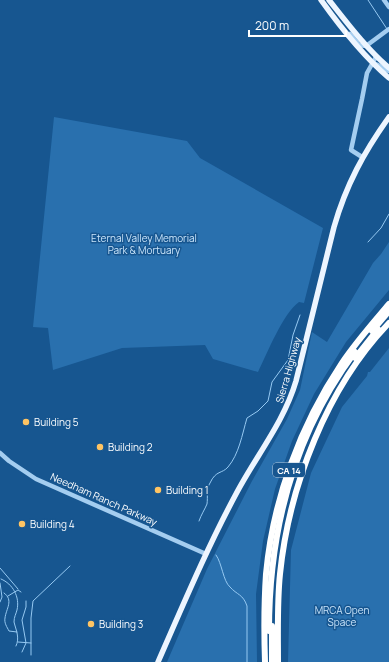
<svg xmlns="http://www.w3.org/2000/svg" width="389" height="662" viewBox="0 0 389 662" font-family="Manrope,sans-serif">
	<rect width="100%" height="100%" fill="#175690"/>
	<g fill="#2970ae">
		<path d="M 54,117 L 187,141 L 200,158 L 323,228 L 304,303 L 299,302 C 283,313 267,354 258,372 L 213,359 L 205,345 L 122,348 L 53,370 L 48,328 L 33,327 Z"/>
		<path d="M 389,242 L 389,290 L 346,342 L 314,394 L 292,441 L 275,489 L 263,541 L 256,594 L 257,662 L 167,662 L 207,569 L 252,481 L 287,419 L 300,390 L 312,332 L 327,342 L 373,263 L 381,254 Z"/>
		<path d="M 389,348 L 389,662 L 288,662 L 291,550 L 311,473 L 342,407 L 367,376 L 368,372 L 370,372 Z"/>
	</g>
	<g fill="none" stroke-linecap="round" stroke-linejoin="round">
		<g stroke="#96c9f2" stroke-width="1">
			<path d="M 368,0 L 387,29"/>
			<path d="M 368,242 L 381,228 L 389,214"/>
			<path d="M 199,521 C 201,515 205,509 207,504 C 208,497 206,489 210,483 C 216,470 222,474 228,467 C 239,454 242,435 247,418 L 258,411 L 268,401 L 272,382 L 288,360 L 293,335 L 300,315"/>
			<path d="M 216,555 C 222,563 223,581 230,587 C 237,595 243,594 247,606 L 247,662"/>
			<path d="M 0,568 L 18,589"/>
			<path d="M 1,579 C 13,584 20,597 17,610 C 16,614 14,617 14,622 C 16,630 20,638 16,646"/>
			<path d="M 0,583 L 2,597 L 0,602"/>
			<path d="M 4,593 C 14,600 6,609 5,618 C 4,623 7,627 9,631 L 17,632"/>
			<path d="M 8,596 L 18,590 L 21,592"/>
			<path d="M 18,642 L 31,643"/>
			<path d="M 22,652 L 26,643 L 22,620 L 26,607 L 26,601"/>
			<path d="M 31,655 L 31,618 L 33,601 L 70,566"/>
		</g>
		<g stroke="#a4cdf0" stroke-width="4.5">
			<path d="M 384,0 L 389,7"/>
			<path d="M 350,34 L 359,45 L 366,46 L 389,29"/>
			<path d="M 373,64 C 380,63 382,70 389,71"/>
			<path d="M 362,157 L 351,150 L 362,99 L 367,73 L 376,57"/>
			<path d="M 0,453 L 9,461 L 36,479 L 206,554"/>
		</g>
		<g stroke="#edf5ff" stroke-width="5.5">
			<path d="M 321,0 C 341,28 363,56 389,78"/>
			<path d="M 329,0 C 348,24 366,48 389,68"/>
			<path d="M 158,662 C 183,605 207,548 236,494 C 256,456 284,422 296,381 L 334,227 C 346,185 364,152 389,117"/>
		</g>
		<g stroke="#fff" stroke-width="6">
			<path d="M 372,331 L 389,311"/>
			<path d="M 355,358 L 378,329"/>
			<path d="M 272,626 L 272,662"/>
			<path d="M 269,631 C 269,530 294,434 355,352"/>
			<path d="M 265,662 C 264,633 264,604 266,574 C 273,499 300,426 342,363 C 356,342 373,323 389,304"/>
			<path d="M 278,662 C 278,633 277,603 280,574 C 289,486 327,387 389,323"/>
		</g>
	</g>
	<g fill="#ffc463" stroke="#175690" stroke-width="1.5">
		<circle cx="26" cy="422" r="4"/>
		<circle cx="100" cy="447" r="4"/>
		<circle cx="158" cy="490" r="4"/>
		<circle cx="22" cy="524" r="4"/>
		<circle cx="91" cy="624" r="4"/>
	</g>
	<g text-anchor="middle" dominant-baseline="central" stroke-width="3" stroke-linejoin="round" paint-order="stroke">
		<rect fill="#175690" stroke="#b9ccde" stroke-width="1" x="273" y="463" width="32" height="14" rx="3"/>
		<g font-size="9" font-weight="bold" fill="#fff">
			<text x="289" y="470">CA 14</text>
		</g>
		<g font-size="10" fill="#cae5fb" stroke="#175690">
			<text x="144" y="238">Eternal Valley Memorial<tspan x="144" dy="12">Park &amp; Mortuary</tspan></text>
			<text x="342" y="610">MRCA Open<tspan x="342" dy="12">Space</tspan></text>
		</g>
		<g font-size="10" fill="#fff" stroke="#175690">
			<text transform="translate(288 370) rotate(-74)">Sierra Highway</text>
			<text transform="translate(104 499) rotate(24)">Needham Ranch Parkway</text>
		</g>
		<g font-size="10" fill="#fff" stroke="#175690" text-anchor="start">
			<text x="34" y="422">Building 5</text>
			<text x="108" y="447">Building 2</text>
			<text x="166" y="490">Building 1</text>
			<text x="30" y="524">Building 4</text>
			<text x="99" y="624">Building 3</text>
		</g>
	</g>
	<path d="M249 30v6h97v-6" fill="none" stroke="#ffffff" stroke-width="2"/>
	<text x="255" y="30" font-size="12" fill="#ffffff" stroke="#175690" stroke-width="3" paint-order="stroke">200 m</text>
</svg>
